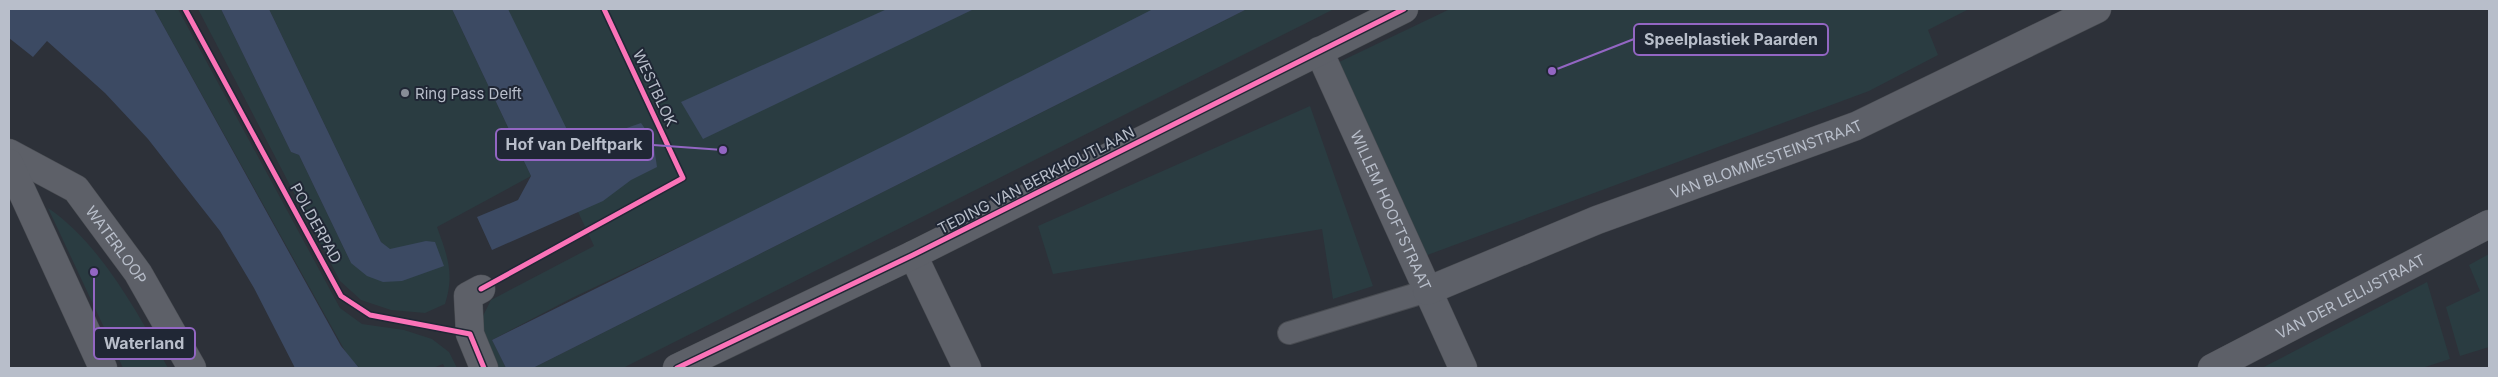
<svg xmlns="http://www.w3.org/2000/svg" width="2498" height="377" viewBox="0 0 2498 377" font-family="Inter,sans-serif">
	<rect width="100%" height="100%" fill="#2d3139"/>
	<g fill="#2a3c41">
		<path d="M 154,9 L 178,9 L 340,308 L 362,324 L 404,330 L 432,339 L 449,352 L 457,368 L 445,368 L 443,364 L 433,368 L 360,368 L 349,358 Z"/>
		<path d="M 198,9 L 221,9 L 291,152 L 299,155 L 351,263 L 403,248 L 391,251 L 381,242 L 269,9 L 452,9 L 531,176 L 437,227 C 447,255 455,274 445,304 L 425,313 L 391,310 L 361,300 L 340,281 Z"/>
		<path d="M 483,9 L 1179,9 L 572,298 L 492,340 L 506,368 L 492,368 L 479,343 L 482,318 L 491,300 L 594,246 Z"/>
		<path d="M 1247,9 L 1334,9 L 623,368 L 533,368 Z"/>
		<path d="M 1450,9 L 1969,9 L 1928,30 L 1938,55 L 1869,91 L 1422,257 L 1335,64 Z"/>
		<path d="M 1310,106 L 1373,286 L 1333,299 L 1322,229 L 1053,274 L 1038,226 Z"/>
		<path d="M 48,208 C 100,243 138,313 168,368 L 123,368 Z"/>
		<path d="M 2489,254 L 2489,347 L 2460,356 L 2446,307 L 2480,291 L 2469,265 Z"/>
		<path d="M 2427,282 L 2450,359 L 2422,368 L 2262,368 Z"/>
	</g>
	<g fill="#3c4a63">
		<path d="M 9,9 L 154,9 L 341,346 L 359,368 L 295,368 L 254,288 L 220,231 L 148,139 L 105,93 L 47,41 L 33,57 L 9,38 Z"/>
		<path d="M 221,9 L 269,9 L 381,242 L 390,249 L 426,241 L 435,242 L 444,266 L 402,281 L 383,282 L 367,276 L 351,263 L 299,155 L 291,152 Z"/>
		<path d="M 452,9 L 508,9 L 575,146 L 641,123 L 653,140 L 657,167 L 631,180 L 603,201 L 492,250 L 477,217 L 518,200 L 531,176 Z"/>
		<path d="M 887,9 L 974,9 L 703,139 L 681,102 Z"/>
		<path d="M 1153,9 L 1247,9 L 533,368 L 506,368 L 492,340 L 904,136 Z"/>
	</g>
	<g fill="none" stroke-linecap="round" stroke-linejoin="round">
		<g stroke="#494c52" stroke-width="24">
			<path id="lane" d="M 1289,333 L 1427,291"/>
		</g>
		<g stroke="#494c52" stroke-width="29">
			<g id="street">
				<path id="s1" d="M 1319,51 L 1463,368"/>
				<path id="s2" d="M 9,153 L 76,189 L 138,273 L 192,368"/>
				<path d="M 9,163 L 103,368"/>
				<path d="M 913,255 L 967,368"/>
				<path d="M 481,289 L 468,296 L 470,334 L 484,368"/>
				<path id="s3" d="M 1427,291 L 1597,220 L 1856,126 L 2097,9"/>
				<path d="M 677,368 L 913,255 L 1404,9"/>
				<path id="s4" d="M 2212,368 L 2489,224"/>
			</g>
		</g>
		<use href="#lane" stroke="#5d6068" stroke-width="22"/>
		<use href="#street" stroke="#5d6068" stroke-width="28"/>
		<g stroke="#202735" stroke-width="8">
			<g id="cycleway">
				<path d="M 185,9 L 341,296 L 370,315 L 470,334 L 484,368"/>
				<path d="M 481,289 L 683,178 L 604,9"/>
				<path d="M 677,368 L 913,255 L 1404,9"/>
			</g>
		</g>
		<use href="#cycleway" stroke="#fb73b8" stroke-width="5"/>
	</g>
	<circle fill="#878d97" stroke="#202735" stroke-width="2" cx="405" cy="93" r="5"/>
	<g text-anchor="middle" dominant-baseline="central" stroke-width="4" stroke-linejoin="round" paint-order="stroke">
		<g font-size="15" fill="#b8beca" stroke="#202735">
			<text transform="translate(655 88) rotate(65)">WESTBLOK</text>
			<text stroke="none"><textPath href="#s3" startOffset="364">VAN BLOMMESTEINSTRAAT</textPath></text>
			<text transform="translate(1036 180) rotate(-27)">TEDING VAN BERKHOUTLAAN</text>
			<text stroke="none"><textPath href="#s1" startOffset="175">WILLEM HOOFTSTRAAT</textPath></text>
			<text transform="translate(316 223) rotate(61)">POLDERPAD</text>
			<text stroke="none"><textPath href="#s2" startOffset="145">WATERLOOP</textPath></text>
			<text stroke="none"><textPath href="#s4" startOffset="156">VAN DER LELIJSTRAAT</textPath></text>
		</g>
		<g font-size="15" fill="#b8beca" stroke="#202735" text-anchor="start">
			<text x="415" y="93">Ring Pass Delft</text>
		</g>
	</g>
	<path fill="none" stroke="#9366c3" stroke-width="2" d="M1552 71L1634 39M723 150L653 145M94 272L94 343"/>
	<g fill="#9366c3" stroke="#202735" stroke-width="2">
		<circle cx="1552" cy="71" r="5"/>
		<circle cx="723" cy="150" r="5"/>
		<circle cx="94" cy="272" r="5"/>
	</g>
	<g fill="#202735" stroke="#9366c3" stroke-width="2">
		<rect x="1634" y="24" width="194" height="31" rx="5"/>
		<rect x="496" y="129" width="157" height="31" rx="5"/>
		<rect x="94" y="328" width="101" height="31" rx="5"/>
	</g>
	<g font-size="16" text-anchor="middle" font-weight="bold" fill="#b8beca">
		<text x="1731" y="45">Speelplastiek Paarden</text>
		<text x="574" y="150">Hof van Delftpark</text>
		<text x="144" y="349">Waterland</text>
	</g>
	<rect width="2498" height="377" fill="none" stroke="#b8beca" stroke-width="20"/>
</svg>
